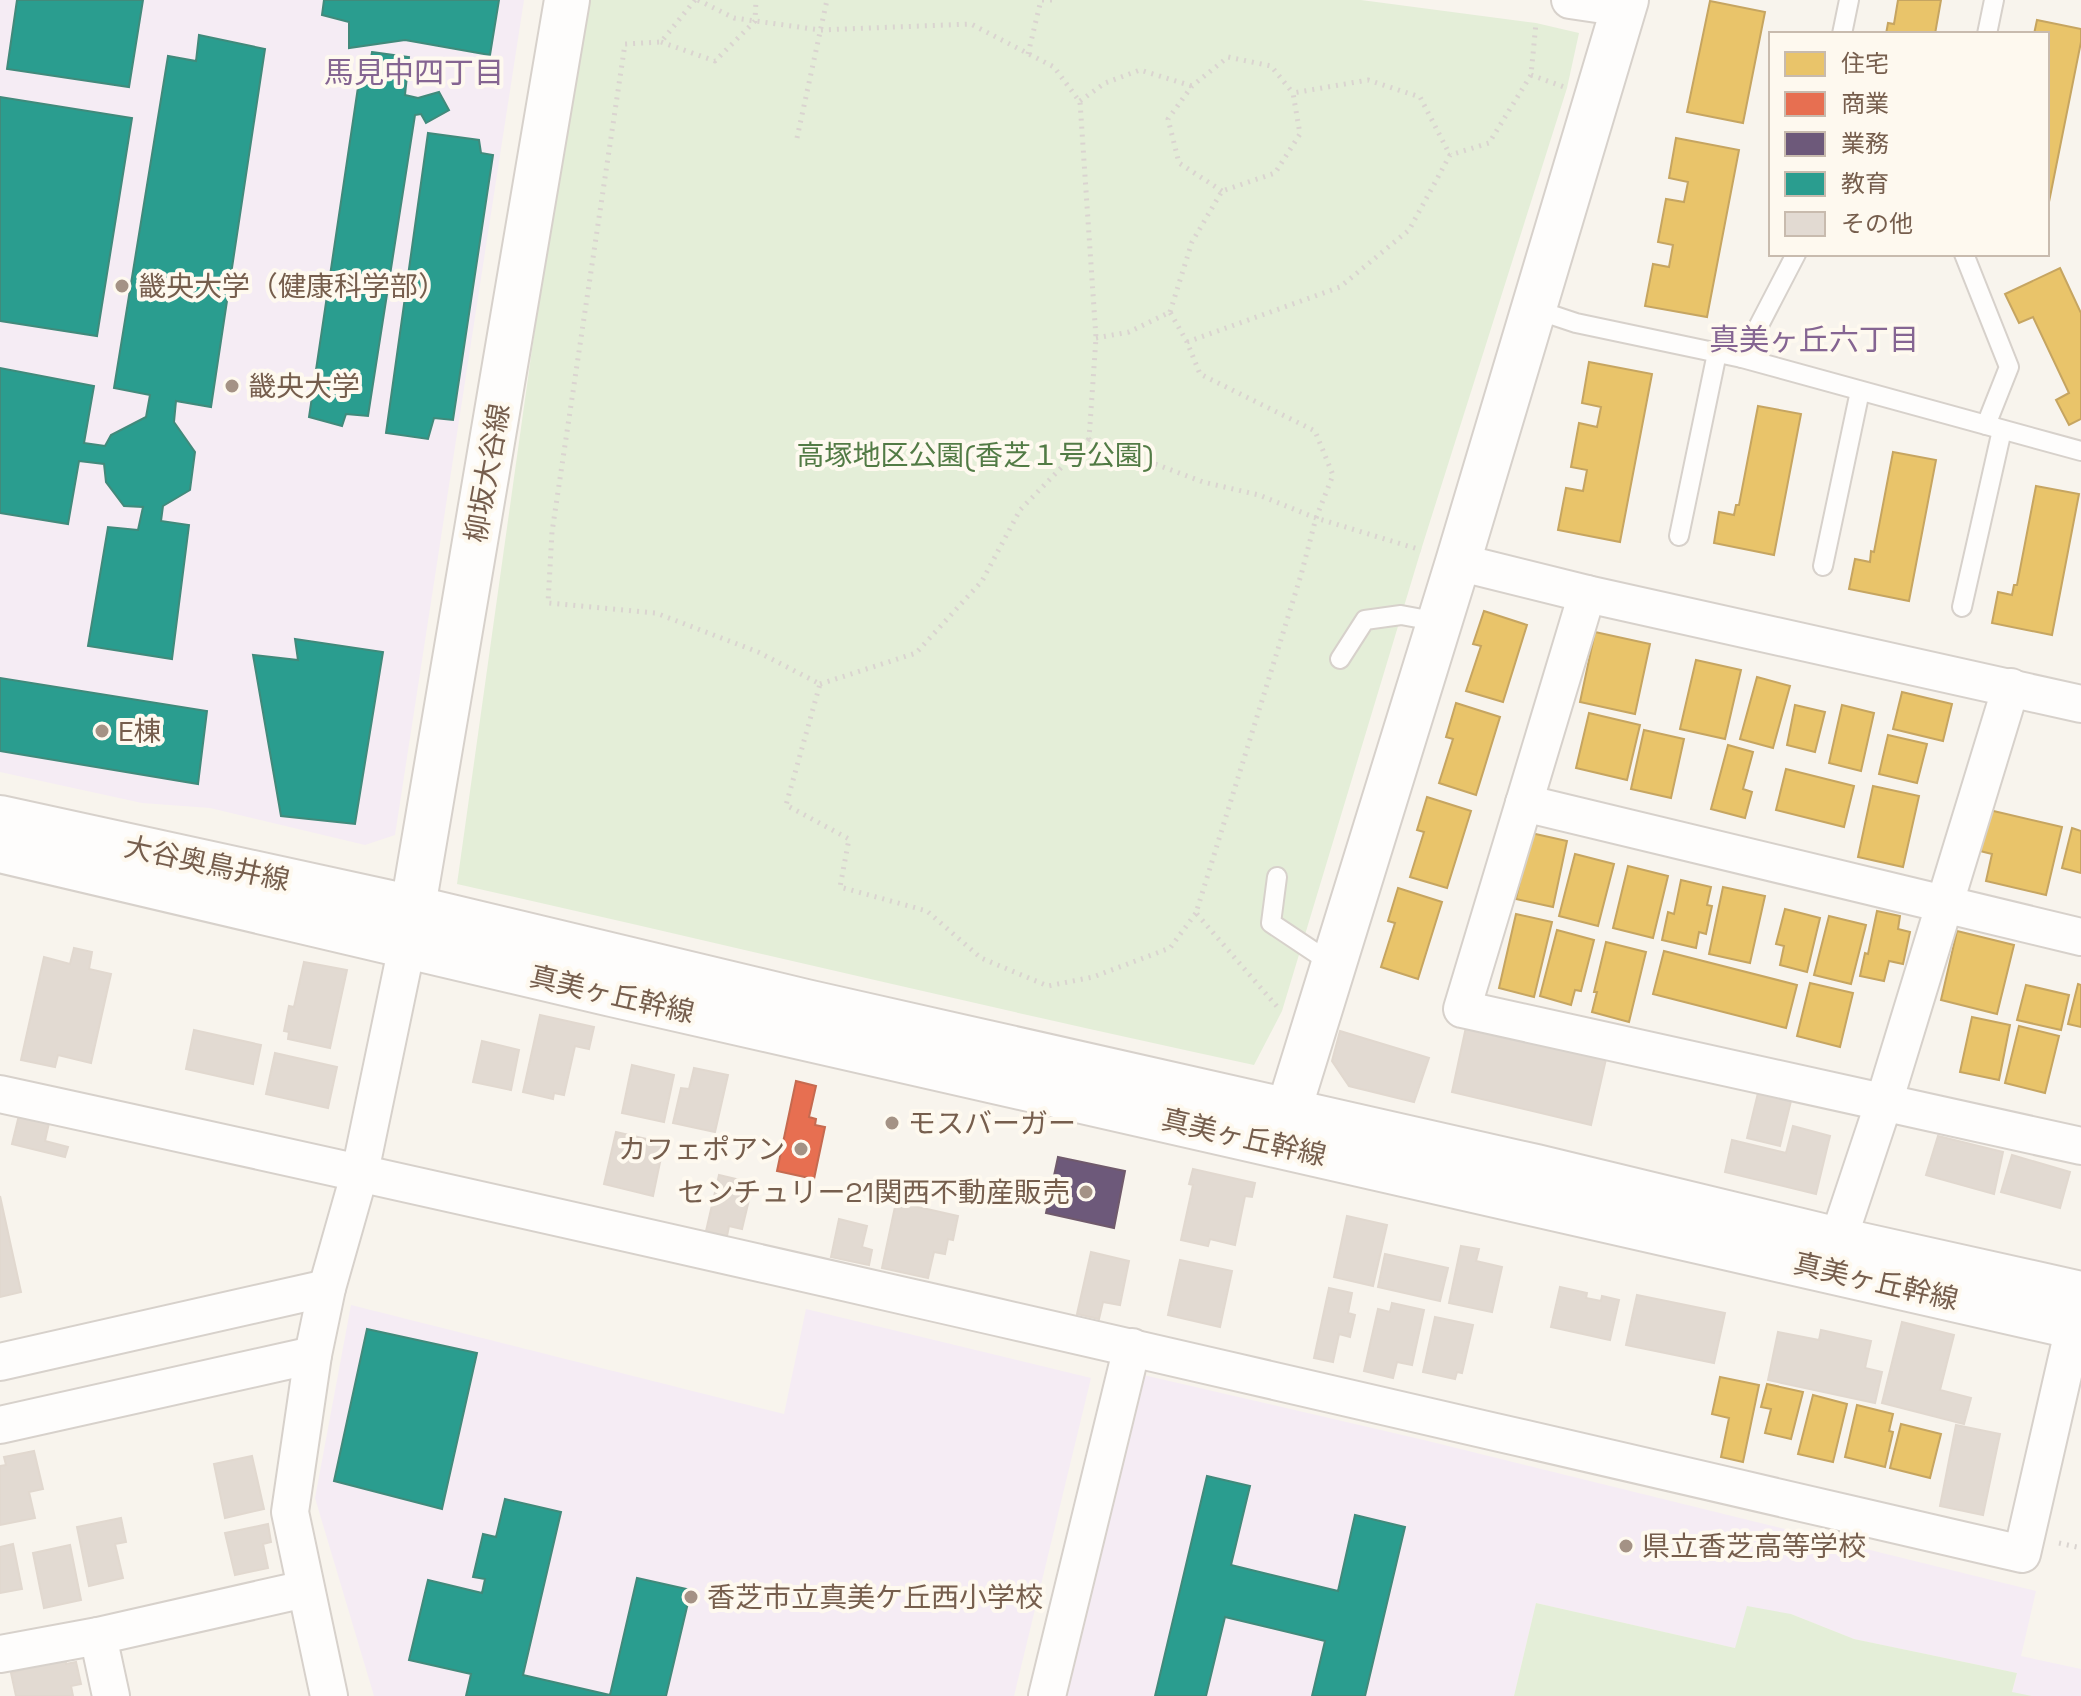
<svg xmlns="http://www.w3.org/2000/svg" width="2081" height="1696" viewBox="0 0 2081 1696" font-family="'Space Grotesk','Noto Sans JP',sans-serif">
	<rect width="100%" height="100%" fill="#f8f4ed"/>
	<g fill="#f5ecf4">
		<path d="M 0,0 L 524,0 L 395,835 L 365,845 L 210,808 L 142,803 L 0,772 Z"/>
		<path d="M 351,1305 L 784,1414 L 806,1309 L 1091,1378 L 1014,1696 L 374,1696 L 315,1498 Z"/>
		<path d="M 1139,1374 L 1428,1441 L 2036,1591 L 2021,1656 L 2081,1669 L 2081,1696 L 2032,1696 L 2012,1693 L 2017,1673 L 1854,1639 L 1791,1614 L 1735,1648 L 1536,1603 L 1514,1696 L 1365,1696 L 1355,1516 L 1338,1591 L 1231,1565 L 1250,1487 L 1155,1696 L 1066,1696 Z"/>
		<path d="M 1225,1617 L 1325,1641 L 1312,1696 L 1206,1696 Z"/>
	</g>
	<g fill="#e4eed8">
		<path d="M 581,0 L 1361,0 L 1536,23 L 1579,33 L 1567,88 L 1421,550 L 1282,1011 L 1254,1065 C 988,1008 723,944 457,884 Z"/>
		<path d="M 1536,1603 L 1735,1648 L 1747,1606 L 1791,1614 L 1854,1639 L 2017,1673 L 2012,1692 L 2032,1696 L 1514,1696 Z"/>
	</g>
	<g fill="#e9c46a" stroke="#c6a561" stroke-width="2">
		<path d="M 1898,0 L 1941,0 L 1935,34 L 1886,34 L 1888,23 L 1894,24 Z"/>
		<path d="M 1710,1 L 1765,12 L 1743,123 L 1687,112 Z"/>
		<path d="M 2037,20 L 2081,29 L 2081,42 L 2047,212 L 2047,34 L 2034,34 Z"/>
		<path d="M 1676,138 L 1739,150 L 1707,317 L 1645,306 L 1653,264 L 1669,267 L 1673,245 L 1658,242 L 1666,199 L 1684,202 L 1688,182 L 1669,178 Z"/>
		<path d="M 2060,268 L 2081,313 L 2081,419 L 2069,425 L 2056,400 L 2069,393 L 2033,317 L 2019,323 L 2005,294 Z"/>
		<path d="M 1589,362 L 1652,374 L 1620,542 L 1558,530 L 1566,488 L 1583,491 L 1587,470 L 1571,467 L 1579,423 L 1597,427 L 1601,407 L 1582,403 Z"/>
		<path d="M 1758,406 L 1801,414 L 1774,555 L 1714,543 L 1719,512 L 1734,515 L 1736,505 L 1739,505 Z"/>
		<path d="M 1893,452 L 1936,460 L 1909,601 L 1849,589 L 1855,559 L 1870,562 L 1871,551 L 1874,552 Z"/>
		<path d="M 2036,486 L 2079,494 L 2052,635 L 1992,623 L 1998,592 L 2012,595 L 2014,585 L 2017,585 Z"/>
		<path d="M 1484,611 L 1527,625 L 1503,702 L 1466,691 L 1481,646 L 1473,644 Z"/>
		<path d="M 1595,632 L 1650,644 L 1635,714 L 1580,702 Z"/>
		<path d="M 1696,660 L 1741,670 L 1725,739 L 1680,729 Z"/>
		<path d="M 1757,677 L 1790,686 L 1773,748 L 1740,739 Z"/>
		<path d="M 1902,692 L 1952,704 L 1943,741 L 1893,729 Z"/>
		<path d="M 1456,703 L 1500,717 L 1476,795 L 1439,783 L 1453,739 L 1446,737 Z"/>
		<path d="M 1795,705 L 1825,712 L 1815,752 L 1787,745 Z"/>
		<path d="M 1842,705 L 1874,713 L 1861,771 L 1829,763 Z"/>
		<path d="M 1589,713 L 1640,725 L 1627,780 L 1576,768 Z"/>
		<path d="M 1644,730 L 1684,739 L 1671,798 L 1631,789 Z"/>
		<path d="M 1888,735 L 1927,744 L 1917,783 L 1879,774 Z"/>
		<path d="M 1728,745 L 1753,752 L 1743,789 L 1752,792 L 1745,818 L 1711,809 Z"/>
		<path d="M 1786,769 L 1854,786 L 1844,827 L 1776,810 Z"/>
		<path d="M 1873,786 L 1919,796 L 1903,867 L 1858,857 Z"/>
		<path d="M 1427,797 L 1471,811 L 1447,888 L 1410,877 L 1424,832 L 1417,830 Z"/>
		<path d="M 1985,809 L 2062,827 L 2046,895 L 1986,881 L 1992,854 L 1976,850 Z"/>
		<path d="M 2072,828 L 2081,831 L 2081,873 L 2062,868 Z"/>
		<path d="M 1531,833 L 1567,841 L 1553,907 L 1516,899 Z"/>
		<path d="M 1575,854 L 1614,864 L 1598,926 L 1559,916 Z"/>
		<path d="M 1628,866 L 1668,876 L 1653,938 L 1613,928 Z"/>
		<path d="M 1681,880 L 1711,887 L 1707,905 L 1712,906 L 1706,934 L 1699,932 L 1696,948 L 1662,940 L 1668,912 L 1674,914 Z"/>
		<path d="M 1723,887 L 1765,896 L 1750,963 L 1709,954 Z"/>
		<path d="M 1398,888 L 1442,902 L 1418,979 L 1381,967 L 1395,923 L 1388,921 Z"/>
		<path d="M 1785,909 L 1820,918 L 1807,972 L 1780,965 L 1784,946 L 1776,944 Z"/>
		<path d="M 1877,911 L 1900,916 L 1898,929 L 1910,932 L 1903,964 L 1889,961 L 1884,981 L 1860,976 L 1865,953 L 1868,954 Z"/>
		<path d="M 1516,914 L 1552,922 L 1534,997 L 1499,988 Z"/>
		<path d="M 1829,916 L 1866,925 L 1851,984 L 1814,975 Z"/>
		<path d="M 1557,930 L 1594,940 L 1581,991 L 1575,990 L 1571,1005 L 1540,996 Z"/>
		<path d="M 1957,931 L 2014,945 L 1997,1014 L 1941,1000 Z"/>
		<path d="M 1606,942 L 1646,952 L 1629,1022 L 1592,1012 L 1597,992 L 1594,992 Z"/>
		<path d="M 1664,951 L 1797,985 L 1786,1028 L 1653,994 Z"/>
		<path d="M 1810,983 L 1853,993 L 1840,1047 L 1797,1036 Z"/>
		<path d="M 2078,984 L 2081,985 L 2081,1027 L 2068,1024 Z"/>
		<path d="M 2026,985 L 2069,995 L 2061,1030 L 2017,1020 Z"/>
		<path d="M 1972,1017 L 2010,1025 L 1999,1080 L 1960,1072 Z"/>
		<path d="M 2019,1026 L 2059,1036 L 2045,1093 L 2005,1083 Z"/>
		<path d="M 1720,1377 L 1759,1385 L 1743,1462 L 1721,1457 L 1729,1418 L 1712,1414 Z"/>
		<path d="M 1767,1384 L 1803,1392 L 1791,1439 L 1765,1433 L 1771,1409 L 1761,1407 Z"/>
		<path d="M 1813,1395 L 1847,1404 L 1833,1462 L 1798,1454 Z"/>
		<path d="M 1857,1405 L 1893,1414 L 1889,1431 L 1893,1432 L 1885,1467 L 1845,1457 Z"/>
		<path d="M 1901,1424 L 1941,1434 L 1930,1478 L 1890,1468 Z"/>
	</g>
	<path fill="#e76f51" stroke="#c56a50" stroke-width="2" d="M 796,1081 L 816,1086 L 809,1117 L 816,1119 L 815,1125 L 825,1127 L 814,1179 L 777,1171 Z"/>
	<path fill="#6d597a" stroke="#705a6c" stroke-width="2" d="M 1058,1157 L 1125,1171 L 1114,1228 L 1046,1213 Z"/>
	<g fill="#2a9d8f" stroke="#418a7b" stroke-width="2">
		<path d="M 17,0 L 143,0 L 129,87 L 7,69 Z"/>
		<path d="M 324,0 L 499,0 L 490,55 L 405,40 L 349,48 L 349,22 L 322,15 Z"/>
		<path d="M 199,35 L 265,49 L 211,407 L 176,401 L 174,422 L 195,452 L 190,490 L 163,506 L 161,521 L 189,525 L 172,659 L 88,646 L 108,527 L 138,530 L 143,507 L 124,506 L 106,482 L 104,464 L 79,461 L 68,524 L 0,513 L 0,368 L 94,386 L 84,443 L 105,446 L 111,435 L 146,417 L 150,395 L 114,388 L 168,56 L 196,61 Z"/>
		<path d="M 372,52 L 409,57 L 405,95 L 418,98 L 439,92 L 449,110 L 426,123 L 421,114 L 415,115 L 368,416 L 346,414 L 342,426 L 309,417 L 361,67 L 370,64 Z"/>
		<path d="M 0,97 L 132,118 L 97,336 L 0,321 Z"/>
		<path d="M 428,133 L 479,140 L 481,153 L 493,155 L 453,420 L 434,418 L 428,439 L 386,433 Z"/>
		<path d="M 295,639 L 383,652 L 355,824 L 281,816 L 253,655 L 298,660 Z"/>
		<path d="M 0,678 L 207,711 L 198,784 L 0,751 Z"/>
		<path d="M 367,1329 L 477,1353 L 442,1509 L 334,1481 Z"/>
		<path d="M 1207,1476 L 1250,1486 L 1231,1565 L 1338,1591 L 1355,1515 L 1405,1527 L 1365,1696 L 1312,1696 L 1325,1641 L 1225,1617 L 1206,1696 L 1155,1696 Z"/>
		<path d="M 505,1499 L 561,1512 L 523,1675 L 610,1695 L 637,1578 L 691,1590 L 666,1696 L 466,1696 L 471,1674 L 409,1660 L 428,1580 L 482,1593 L 485,1579 L 473,1577 L 483,1534 L 496,1537 Z"/>
	</g>
	<g fill="#e2dad2" stroke="#e1d8cf" stroke-width="2">
		<path d="M 74,948 L 92,952 L 89,969 L 111,974 L 91,1063 L 58,1055 L 55,1067 L 21,1060 L 44,957 L 70,964 Z"/>
		<path d="M 304,962 L 347,970 L 330,1048 L 288,1039 L 289,1032 L 284,1031 L 289,1006 L 294,1007 Z"/>
		<path d="M 540,1015 L 594,1027 L 589,1049 L 575,1046 L 564,1095 L 554,1093 L 553,1099 L 523,1092 Z"/>
		<path d="M 1466,1027 L 1606,1059 L 1591,1125 L 1452,1092 Z"/>
		<path d="M 194,1030 L 261,1045 L 253,1084 L 186,1069 Z"/>
		<path d="M 1340,1031 L 1429,1058 L 1414,1102 L 1349,1086 L 1332,1061 Z"/>
		<path d="M 482,1041 L 519,1050 L 511,1090 L 473,1082 Z"/>
		<path d="M 275,1053 L 337,1067 L 328,1108 L 266,1094 Z"/>
		<path d="M 632,1065 L 674,1075 L 664,1122 L 622,1113 Z"/>
		<path d="M 694,1068 L 728,1075 L 715,1132 L 673,1123 L 681,1088 L 689,1089 Z"/>
		<path d="M 1758,1093 L 1791,1101 L 1780,1146 L 1747,1138 Z"/>
		<path d="M 21,1107 L 51,1114 L 45,1141 L 68,1147 L 65,1157 L 12,1144 Z"/>
		<path d="M 1793,1126 L 1830,1136 L 1816,1194 L 1725,1172 L 1732,1140 L 1786,1153 Z"/>
		<path d="M 616,1132 L 664,1143 L 653,1196 L 604,1184 Z"/>
		<path d="M 1938,1136 L 2003,1152 L 1994,1194 L 1926,1175 Z"/>
		<path d="M 2012,1155 L 2070,1172 L 2060,1208 L 2001,1192 Z"/>
		<path d="M 1193,1169 L 1255,1183 L 1252,1197 L 1245,1196 L 1235,1245 L 1210,1239 L 1208,1246 L 1181,1240 L 1193,1185 L 1189,1184 Z"/>
		<path d="M 719,1175 L 753,1183 L 742,1229 L 729,1226 L 727,1236 L 706,1231 Z"/>
		<path d="M 0,1196 L 21,1292 L 0,1297 Z"/>
		<path d="M 896,1202 L 958,1216 L 953,1240 L 948,1239 L 945,1254 L 934,1252 L 928,1278 L 882,1268 Z"/>
		<path d="M 1347,1216 L 1387,1225 L 1373,1286 L 1334,1277 Z"/>
		<path d="M 839,1219 L 867,1226 L 862,1247 L 872,1250 L 869,1265 L 831,1257 Z"/>
		<path d="M 1461,1246 L 1479,1249 L 1476,1261 L 1502,1267 L 1492,1312 L 1449,1303 Z"/>
		<path d="M 1091,1252 L 1129,1261 L 1120,1305 L 1103,1302 L 1099,1319 L 1077,1314 Z"/>
		<path d="M 1385,1254 L 1448,1268 L 1440,1301 L 1378,1287 Z"/>
		<path d="M 1180,1260 L 1232,1271 L 1220,1327 L 1168,1315 Z"/>
		<path d="M 1560,1287 L 1587,1293 L 1586,1298 L 1601,1301 L 1602,1296 L 1619,1300 L 1610,1340 L 1551,1327 Z"/>
		<path d="M 1329,1288 L 1352,1293 L 1348,1313 L 1355,1315 L 1350,1337 L 1339,1334 L 1333,1362 L 1314,1358 Z"/>
		<path d="M 1637,1295 L 1725,1313 L 1714,1363 L 1626,1345 Z"/>
		<path d="M 1392,1303 L 1424,1310 L 1412,1365 L 1397,1362 L 1393,1378 L 1364,1371 L 1378,1309 L 1390,1312 Z"/>
		<path d="M 1435,1317 L 1473,1325 L 1462,1373 L 1457,1372 L 1455,1379 L 1423,1372 Z"/>
		<path d="M 1902,1322 L 1954,1335 L 1940,1390 L 1971,1398 L 1964,1424 L 1882,1403 Z"/>
		<path d="M 1821,1330 L 1871,1341 L 1865,1368 L 1882,1372 L 1875,1403 L 1768,1380 L 1778,1332 L 1819,1340 Z"/>
		<path d="M 1956,1425 L 2000,1434 L 1983,1515 L 1940,1506 Z"/>
		<path d="M 34,1451 L 43,1489 L 29,1492 L 35,1518 L 0,1525 L 0,1466 L 6,1465 L 4,1457 Z"/>
		<path d="M 252,1456 L 264,1509 L 225,1518 L 214,1464 Z"/>
		<path d="M 121,1518 L 126,1542 L 115,1544 L 123,1578 L 89,1586 L 77,1527 Z"/>
		<path d="M 268,1524 L 271,1542 L 263,1544 L 268,1568 L 235,1575 L 225,1533 Z"/>
		<path d="M 13,1544 L 22,1589 L 0,1593 L 0,1547 Z"/>
		<path d="M 70,1545 L 81,1600 L 44,1608 L 33,1553 Z"/>
		<path d="M 65,1657 L 66,1664 L 76,1662 L 81,1684 L 71,1686 L 73,1696 L 16,1696 L 11,1673 Z"/>
	</g>
	<g fill="none" stroke-linecap="round" stroke-linejoin="round">
		<g stroke="#d7d1cb" stroke-width="22">
			<g id="service">
				<path d="M 1842,34 L 1849,0"/>
				<path d="M 1987,34 L 1994,0"/>
				<path d="M 1964,254 L 2009,367 L 1986,425"/>
				<path d="M 1534,309 L 1576,323 L 1742,358 L 2081,451"/>
				<path d="M 1742,358 L 1796,254"/>
				<path d="M 1679,536 L 1717,353"/>
				<path d="M 1823,566 L 1860,391"/>
				<path d="M 1962,607 L 2002,430"/>
				<path d="M 1340,659 L 1365,620 L 1401,615 L 1439,622"/>
				<path d="M 1277,877 L 1271,923 L 1334,965"/>
			</g>
		</g>
		<g stroke="#d7d1cb" stroke-width="40">
			<g id="minor">
				<path d="M 1570,0 L 1624,8"/>
				<path d="M 1458,562 L 1587,594 L 2081,704"/>
				<path d="M 1587,594 L 1462,1009 L 2081,1146"/>
				<path d="M 1524,803 L 2081,937"/>
				<path d="M 0,1094 C 676,1241 1349,1398 2022,1554 L 2074,1327"/>
				<path d="M 1838,1240 L 1884,1102 L 2011,687"/>
				<path d="M 0,1362 L 327,1288"/>
				<path d="M 0,1425 L 313,1355"/>
				<path d="M 98,1636 L 111,1696"/>
				<path d="M 0,1654 L 98,1636 L 305,1589"/>
				<path d="M 329,1696 L 290,1512 L 313,1355 L 327,1288 L 360,1172 L 407,946"/>
				<path d="M 1047,1696 L 1132,1347"/>
			</g>
		</g>
		<g stroke="#d7d1cb" stroke-width="48">
			<g id="tertiary">
				<path d="M 0,818 L 413,908 L 806,1002 L 1536,1167 L 1838,1240 L 2081,1294"/>
				<path d="M 0,850 L 616,995 L 2081,1328"/>
				<path d="M 408,936 L 567,0"/>
				<path d="M 1280,1138 L 1458,562 L 1626,0"/>
			</g>
		</g>
		<g stroke="#dad4d0" stroke-width="5" stroke-dasharray="2 6" stroke-linecap="butt">
			<path d="M 695,0 L 661,42 L 625,44 L 552,532 L 548,603 L 656,613 L 758,652 L 820,684 L 786,805 L 849,839 L 840,887 L 927,911 L 981,958 L 1048,986 L 1093,977 L 1170,948 L 1196,913"/>
			<path d="M 698,0 L 734,18 L 820,30 L 971,24 L 1054,67 L 1080,102 L 1096,338 L 1089,439 L 1203,482 L 1259,495 L 1316,518 L 1301,575 L 1196,913 L 1280,1010"/>
			<path d="M 1042,0 L 1057,0"/>
			<path d="M 661,42 L 715,61 L 755,21 L 756,0"/>
			<path d="M 1028,54 L 1041,0"/>
			<path d="M 1531,75 L 1564,87"/>
			<path d="M 1080,101 L 1105,83 L 1140,70 L 1192,86"/>
			<path d="M 797,138 L 827,0"/>
			<path d="M 1222,191 L 1179,163 L 1168,119 L 1192,86 L 1228,57 L 1271,66 L 1293,93"/>
			<path d="M 1170,312 L 1192,242 L 1222,191 L 1275,173 L 1300,134 L 1293,93 L 1368,80 L 1420,97 L 1450,155"/>
			<path d="M 1096,338 L 1129,332 L 1170,312 L 1187,342 L 1200,374 L 1315,431 L 1333,475 L 1316,518 L 1421,550"/>
			<path d="M 1187,342 L 1340,287 L 1409,230 L 1450,155 L 1489,143 L 1531,75 L 1536,23"/>
			<path d="M 820,684 L 916,653 L 982,581 L 1020,510 L 1089,439"/>
			<path d="M 2059,1543 L 2081,1548"/>
		</g>
		<use href="#service" stroke="#fefdfc" stroke-width="18"/>
		<use href="#minor" stroke="#fefdfc" stroke-width="36"/>
		<use href="#tertiary" stroke="#fefdfc" stroke-width="44"/>
	</g>
	<g fill="#a49285" stroke="#fef9ef" stroke-width="3">
		<circle cx="122" cy="286" r="8"/>
		<circle cx="232" cy="386" r="8"/>
		<circle cx="102" cy="731" r="8"/>
		<circle cx="892" cy="1123" r="8"/>
		<circle cx="801" cy="1149" r="8"/>
		<circle cx="1086" cy="1192" r="8"/>
		<circle cx="1626" cy="1546" r="8"/>
		<circle cx="691" cy="1597" r="8"/>
	</g>
	<g text-anchor="middle" dominant-baseline="central" stroke-width="8" stroke-linejoin="round" paint-order="stroke">
		<g font-size="28" fill="#765e4d" stroke="#fef9ef" text-anchor="start">
			<text x="138" y="286">畿央大学（健康科学部）</text>
			<text x="248" y="386">畿央大学</text>
			<text x="118" y="731">E棟</text>
			<text x="908" y="1123">モスバーガー</text>
			<text x="785" y="1149" text-anchor="end">カフェポアン</text>
			<text x="1070" y="1192" text-anchor="end">センチュリー21関西不動産販売</text>
			<text x="1642" y="1546">県立香芝高等学校</text>
			<text x="707" y="1597">香芝市立真美ケ丘西小学校</text>
		</g>
		<g font-size="28" fill="#527b45" stroke="#fef9ef">
			<text x="975" y="455">高塚地区公園(香芝１号公園)</text>
		</g>
		<g font-size="28" fill="#765e4d" stroke="#fef9ef">
			<text transform="translate(487 473) rotate(-80)">柳坂大谷線</text>
			<text transform="translate(207 863) rotate(12)">大谷奥鳥井線</text>
			<text transform="translate(612 994) rotate(13)">真美ヶ丘幹線</text>
			<text transform="translate(1244 1137) rotate(13)">真美ヶ丘幹線</text>
			<text transform="translate(1876 1281) rotate(13)">真美ヶ丘幹線</text>
		</g>
		<g font-size="30" fill="#856592" stroke="#fef9ef">
			<text x="414" y="72">馬見中四丁目</text>
			<text x="1814" y="339">真美ヶ丘六丁目</text>
		</g>
	</g>
	<rect x="1769" y="32" width="280" height="224" fill="#fef9ef" stroke="#c8bbae" stroke-width="2"/>
	<rect x="1785" y="52" width="40" height="24" fill="#e9c46a" stroke="#c8bbae" stroke-width="2"/>
	<text x="1841" y="72" font-size="24" fill="#765e4d">住宅</text>
	<rect x="1785" y="92" width="40" height="24" fill="#e76f51" stroke="#c8bbae" stroke-width="2"/>
	<text x="1841" y="112" font-size="24" fill="#765e4d">商業</text>
	<rect x="1785" y="132" width="40" height="24" fill="#6d597a" stroke="#c8bbae" stroke-width="2"/>
	<text x="1841" y="152" font-size="24" fill="#765e4d">業務</text>
	<rect x="1785" y="172" width="40" height="24" fill="#2a9d8f" stroke="#c8bbae" stroke-width="2"/>
	<text x="1841" y="192" font-size="24" fill="#765e4d">教育</text>
	<rect x="1785" y="212" width="40" height="24" fill="#e2dad2" stroke="#c8bbae" stroke-width="2"/>
	<text x="1841" y="232" font-size="24" fill="#765e4d">その他</text>
</svg>
